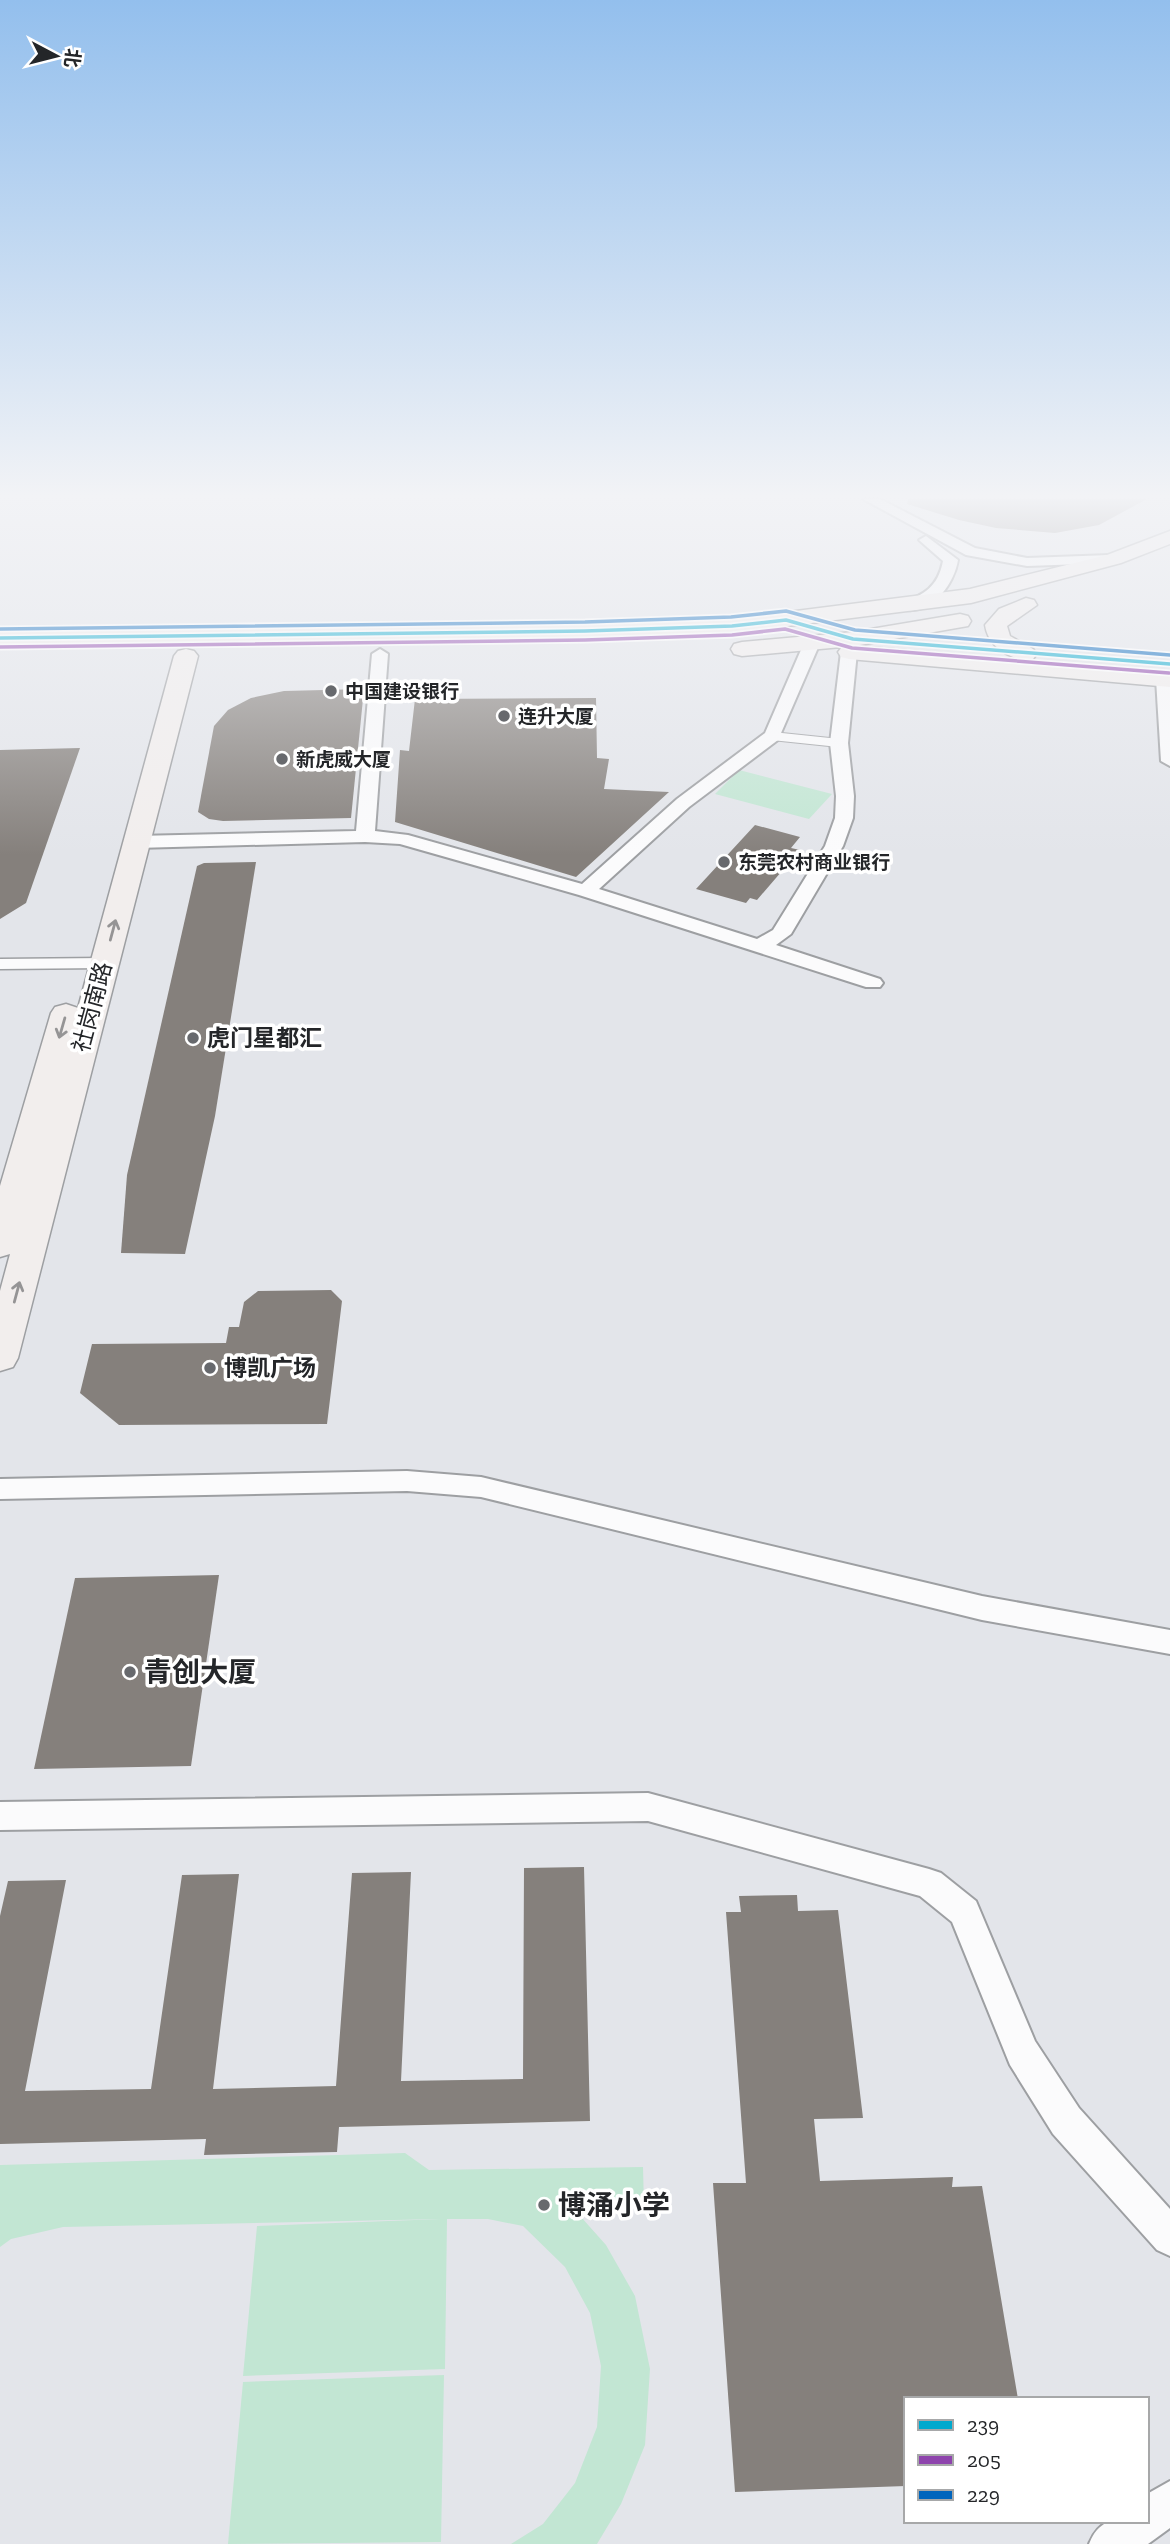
<svg xmlns="http://www.w3.org/2000/svg" width="1170" height="2544" viewBox="0 0 1170 2544" font-family="'Zilla Slab','Noto Sans SC',serif">
	<rect width="100%" height="100%" fill="#e3e5ea"/>
	<g fill="#c2e6d3">
		<path d="M 739,770 L 832,794 L 809,819 L 715,794 Z"/>
		<path d="M 405,2153 L 429,2170 L 643,2167 L 644,2206 L 573,2208 L 606,2245 L 635,2296 L 650,2369 L 645,2445 L 621,2504 L 597,2544 L 511,2544 L 543,2524 L 575,2483 L 597,2427 L 601,2366 L 590,2313 L 565,2267 L 523,2226 L 488,2219 L 447,2219 L 445,2369 L 243,2376 L 257,2226 L 441,2219 L 63,2227 L 11,2239 L 0,2247 L 0,2165 Z"/>
		<path d="M 444,2375 L 441,2542 L 228,2544 L 243,2382 Z"/>
	</g>
	<g fill="#85807c">
		<path d="M 908,499 L 1147,499 L 1099,525 L 1055,533 L 996,528 L 959,520 L 907,504 Z"/>
		<path d="M 364,689 L 351,818 L 223,821 L 209,819 L 198,812 L 214,726 L 228,710 L 251,698 L 284,691 Z"/>
		<path d="M 596,698 L 597,758 L 609,759 L 604,789 L 669,792 L 576,877 L 395,822 L 400,750 L 409,751 L 415,699 Z"/>
		<path d="M 80,748 L 26,903 L 0,919 L 0,750 Z"/>
		<path d="M 755,825 L 800,837 L 791,848 L 800,850 L 757,900 L 750,898 L 746,903 L 696,889 Z"/>
		<path d="M 256,862 L 215,1116 L 185,1254 L 121,1253 L 127,1175 L 197,866 L 204,863 Z"/>
		<path d="M 331,1290 L 342,1301 L 327,1424 L 119,1425 L 80,1393 L 92,1344 L 226,1343 L 229,1327 L 239,1327 L 244,1302 L 258,1291 Z"/>
		<path d="M 219,1575 L 191,1766 L 34,1769 L 75,1578 Z"/>
		<path d="M 584,1867 L 590,2121 L 339,2127 L 337,2152 L 204,2155 L 206,2139 L 0,2144 L 0,1916 L 8,1881 L 66,1880 L 25,2091 L 151,2089 L 182,1875 L 239,1874 L 213,2089 L 336,2086 L 352,1873 L 411,1872 L 401,2081 L 523,2079 L 524,1868 Z"/>
		<path d="M 797,1895 L 798,1911 L 838,1910 L 863,2118 L 814,2119 L 820,2181 L 953,2177 L 952,2187 L 982,2186 L 1018,2399 L 906,2399 L 906,2486 L 735,2492 L 713,2183 L 746,2183 L 726,1912 L 741,1912 L 739,1896 Z"/>
	</g>
	<g fill="none" stroke-linecap="round" stroke-linejoin="round">
		<g stroke="#9d9fa2" stroke-width="10">
			<path id="lane-far1" d="M 772,736 L 839,743"/>
		</g>
		<g stroke="#9d9fa2" stroke-width="13">
			<path id="lane" d="M 0,964 L 104,963"/>
		</g>
		<g stroke="#9d9fa2" stroke-width="4">
			<g id="street">
				<path d="M 863,499 L 880,499 L 975,548 L 1027,558 L 1110,555 L 1117,559 L 1110,563 L 1027,566 L 966,555 Z"/>
				<path d="M 926,536 L 958,560 C 954,585 930,617 901,609 L 898,606 L 901,603 C 924,595 938,587 943,561 L 919,540 Z"/>
				<path d="M 812,638 L 820,643 L 778,740 L 689,807 L 599,889 L 757,939 L 773,930 L 825,846 L 835,818 L 836,796 L 830,743 L 841,652 L 849,647 L 855,649 L 857,652 L 848,743 L 854,796 L 853,818 L 843,846 L 791,934 L 776,945 L 880,979 L 883,983 L 880,987 L 866,987 L 579,895 L 400,844 L 365,842 L 136,848 L 127,842 L 136,836 L 356,831 L 372,654 L 380,649 L 388,654 L 375,831 L 408,835 L 582,884 L 677,799 L 765,733 L 804,643 Z"/>
				<path d="M 1164,674 L 1170,676 L 1170,766 L 1161,761 L 1156,679 Z"/>
				<path d="M 407,1471 L 481,1477 L 982,1596 L 1170,1630 L 1170,1654 L 982,1620 L 481,1497 L 407,1491 L 0,1499 L 0,1479 Z"/>
				<path d="M 648,1793 L 929,1869 L 941,1873 L 976,1901 L 1035,2041 L 1079,2108 L 1170,2209 L 1170,2256 L 1157,2250 L 1053,2134 L 1010,2065 L 952,1922 L 920,1896 L 648,1821 L 0,1830 L 0,1802 Z"/>
				<path d="M 1170,2481 L 1170,2528 L 1148,2544 L 1089,2544 C 1101,2514 1119,2521 1147,2521 L 1147,2494 Z"/>
			</g>
		</g>
		<g stroke="#9d9fa2" stroke-width="3">
			<g id="secondary">
				<path d="M 1170,531 L 1170,544 L 1121,563 L 971,603 L 732,633 L 585,638 L 0,645 L 0,631 L 585,624 L 732,619 L 970,589 L 1107,555 Z"/>
				<path d="M 1026,598 L 1034,600 L 1037,605 L 1007,626 L 1010,636 L 1033,649 L 1037,654 L 1033,659 L 1027,661 L 1170,673 L 1170,687 L 849,659 L 841,657 L 838,652 L 842,647 L 742,656 L 734,654 L 731,649 L 734,644 L 742,642 L 853,632 L 960,614 L 968,616 L 971,621 L 968,626 L 854,646 L 1022,660 C 1004,655 988,645 985,625 L 999,609 Z"/>
				<path d="M 186,649 L 194,651 L 198,656 L 18,1358 L 13,1367 L 0,1371 L 0,1291 L 10,1254 L 0,1257 L 0,1186 L 51,1013 L 55,1007 L 66,1004 L 78,1008 L 174,656 L 178,651 Z"/>
			</g>
		</g>
		<use href="#lane-far1" stroke="#fbfbfc" stroke-width="8"/>
		<use href="#lane" stroke="#fbfbfc" stroke-width="10"/>
		<use href="#street" fill="#fbfbfc" fill-rule="evenodd"/>
		<use href="#secondary" fill="#f2eeed" fill-rule="evenodd"/>
		<g stroke="#fff" stroke-width="7">
			<path id="bus-1" d="M 0,638 L 585,631 L 732,626 L 786,620 L 853,639 L 1170,664"/>
		</g>
		<g stroke="#fff" stroke-width="7">
			<path id="bus-2" d="M 0,647 L 585,640 L 732,635 L 785,629 L 852,648 L 1169,673"/>
		</g>
		<g stroke="#fff" stroke-width="7">
			<path id="bus-3" d="M 0,629 L 585,622 L 731,617 L 786,611 L 855,630 L 1170,655"/>
		</g>
		<use href="#bus-1" stroke="#00a9ce" stroke-width="3.5"/>
		<use href="#bus-2" stroke="#8e44ad" stroke-width="3.5"/>
		<use href="#bus-3" stroke="#0065bd" stroke-width="3.5"/>
	</g>
	<defs><path id="oneway-shaft" d="M-6 0H5M1.5-3L5.5 0L1.5 3" fill="none" stroke-width="1.6" stroke-linecap="round" stroke-linejoin="round" transform="scale(1.75)"/></defs>
	<g stroke="#959495">
		<use href="#oneway-shaft" transform="translate(113 930) rotate(-75)"/>
		<use href="#oneway-shaft" transform="translate(62 1028) rotate(106)"/>
		<use href="#oneway-shaft" transform="translate(17 1292) rotate(-75)"/>
	</g>
	<linearGradient id="sky" x2="0" y2="1"><stop stop-color="#93bfed"/><stop offset="0.58" stop-color="#f2f3f6"/><stop offset="1" stop-color="#f2f3f6" stop-opacity="0"/></linearGradient>
	<rect width="1170" height="855" fill="url(#sky)"/>
	<g fill="#67696d" stroke="#fff" stroke-width="2.5">
		<circle cx="331" cy="691" r="7"/>
		<circle cx="504" cy="716" r="7"/>
		<circle cx="282" cy="759" r="7"/>
		<circle cx="724" cy="862" r="7"/>
		<circle cx="193" cy="1038" r="7"/>
		<circle cx="210" cy="1368" r="7"/>
		<circle cx="130" cy="1672" r="7"/>
		<circle cx="544" cy="2205" r="7"/>
	</g>
	<g text-anchor="middle" dominant-baseline="central" stroke-width="7" stroke-linejoin="round" paint-order="stroke">
		<g font-size="19" font-weight="bold" fill="#242629" stroke="#fff" text-anchor="start">
			<text x="345" y="691">中国建设银行</text>
			<text x="518" y="716">连升大厦</text>
			<text x="296" y="759">新虎威大厦</text>
			<text x="738" y="862">东莞农村商业银行</text>
		</g>
		<g font-size="23" fill="#242629" stroke="#fff">
			<text transform="translate(92 1007) rotate(-75)">社岗南路</text>
		</g>
		<g font-size="23" font-weight="bold" fill="#242629" stroke="#fff" text-anchor="start">
			<text x="207" y="1038">虎门星都汇</text>
			<text x="224" y="1368">博凯广场</text>
		</g>
		<g font-size="28" font-weight="bold" fill="#242629" stroke="#fff" text-anchor="start">
			<text x="144" y="1672">青创大厦</text>
			<text x="558" y="2205">博涌小学</text>
		</g>
	</g>
	<rect x="904" y="2397" width="245" height="126" fill="#ffffff" stroke="#a7a8a9" stroke-width="2"/>
	<rect x="918" y="2420" width="35" height="10" fill="#00a9ce" stroke="#a7a8a9" stroke-width="2"/>
	<text x="967" y="2432" font-size="21" fill="#242629">239</text>
	<rect x="918" y="2455" width="35" height="10" fill="#8e44ad" stroke="#a7a8a9" stroke-width="2"/>
	<text x="967" y="2467" font-size="21" fill="#242629">205</text>
	<rect x="918" y="2490" width="35" height="10" fill="#0065bd" stroke="#a7a8a9" stroke-width="2"/>
	<text x="967" y="2502" font-size="21" fill="#242629">229</text>
	<g transform="translate(56 56) rotate(97)" stroke="#ffffff" stroke-width="5" paint-order="stroke">
	<path d="M0-5L12 26L0 18L-12 26Z" fill="#242629"/>
	<text y="-10" font-size="19" font-weight="bold" text-anchor="middle" fill="#242629">北</text>
	</g>
</svg>
